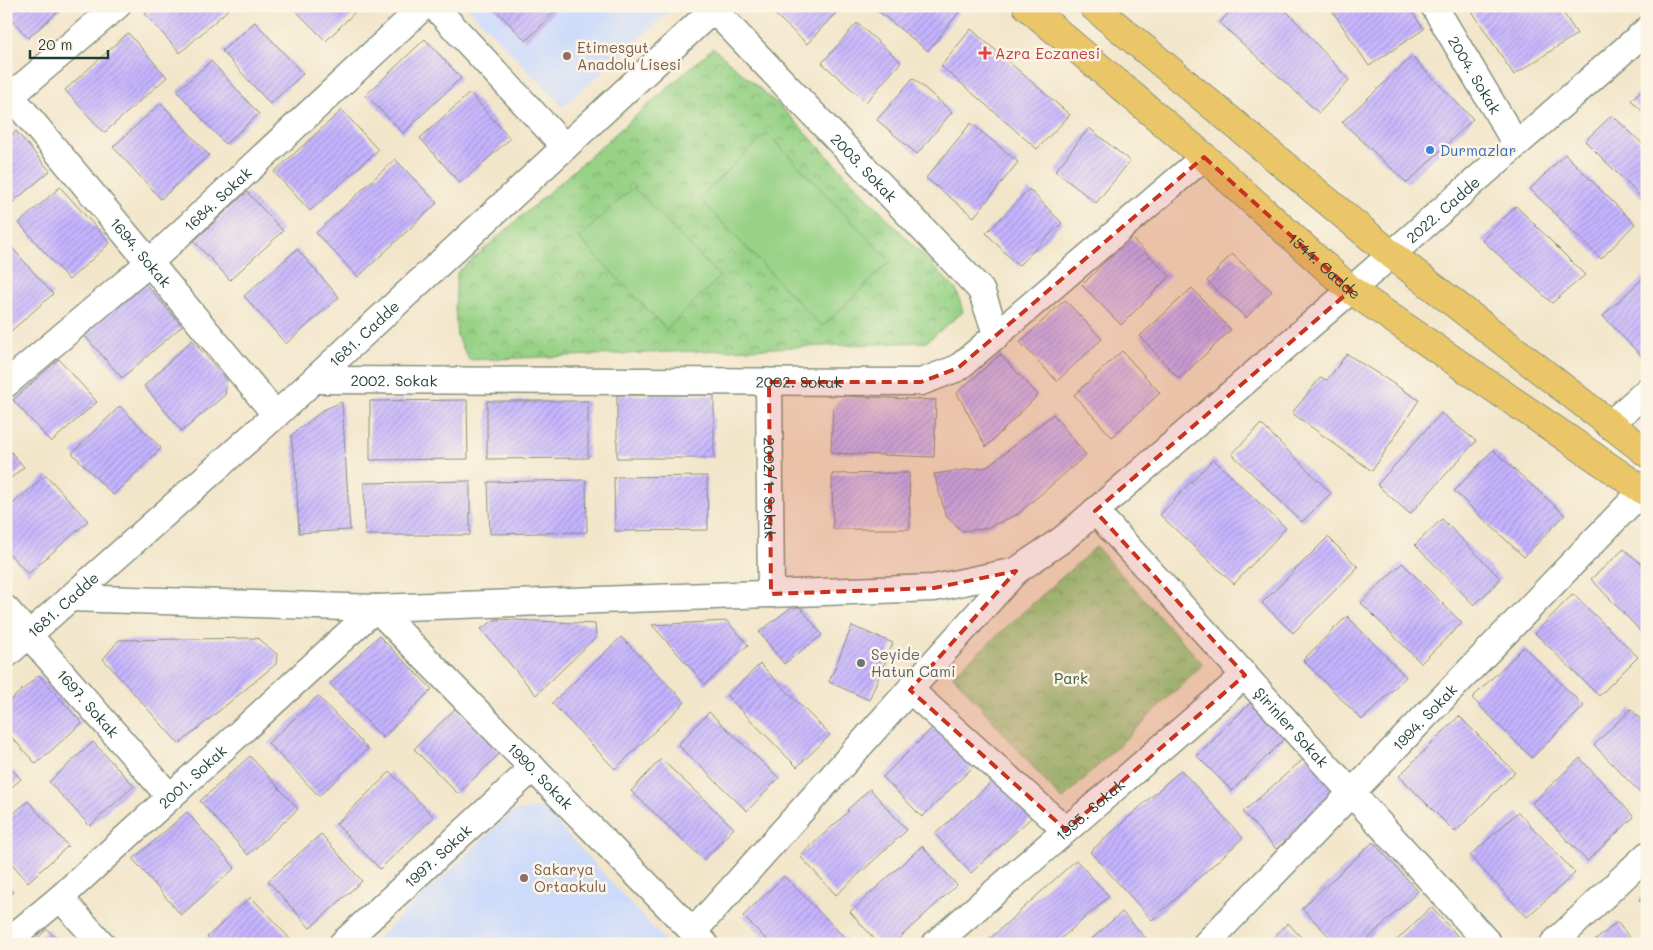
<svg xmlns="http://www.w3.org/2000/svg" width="1653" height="950" viewBox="0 0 1653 950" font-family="Mali,sans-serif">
	<defs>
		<pattern id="park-crowns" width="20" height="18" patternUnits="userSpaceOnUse" patternTransform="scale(1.25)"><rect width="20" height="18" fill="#97d286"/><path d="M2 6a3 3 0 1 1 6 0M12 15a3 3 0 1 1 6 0" fill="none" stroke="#7bac6e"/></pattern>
		<pattern id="building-hatch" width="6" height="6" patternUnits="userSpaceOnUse" patternTransform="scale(1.25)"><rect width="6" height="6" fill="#c6b4ff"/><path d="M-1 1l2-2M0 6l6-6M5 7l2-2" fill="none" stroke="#a094cf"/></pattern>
	</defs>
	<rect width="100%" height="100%" fill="#fcf5e5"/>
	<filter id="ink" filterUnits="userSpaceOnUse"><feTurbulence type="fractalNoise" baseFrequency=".02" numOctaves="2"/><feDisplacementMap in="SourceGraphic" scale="10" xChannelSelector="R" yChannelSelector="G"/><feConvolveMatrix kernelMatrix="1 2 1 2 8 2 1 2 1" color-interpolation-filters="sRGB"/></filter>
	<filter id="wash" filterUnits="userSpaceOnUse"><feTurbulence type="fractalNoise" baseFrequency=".0096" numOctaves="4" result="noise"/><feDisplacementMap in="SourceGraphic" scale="20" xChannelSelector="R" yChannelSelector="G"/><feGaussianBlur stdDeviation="1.12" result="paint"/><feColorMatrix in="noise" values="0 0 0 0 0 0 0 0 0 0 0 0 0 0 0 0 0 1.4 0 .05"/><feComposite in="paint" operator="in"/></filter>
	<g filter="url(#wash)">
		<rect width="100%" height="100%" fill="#f2e6ca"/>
		<g fill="#cddbfa">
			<path d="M 466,6 L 676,6 L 563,107 Z"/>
			<path d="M 542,807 L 668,944 L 371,944 L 512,812 Z"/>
		</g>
		<g fill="url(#park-crowns)" stroke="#5b885d">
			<path d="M 713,48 L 783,109 L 957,291 L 963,312 L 926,342 L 469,360 L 457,336 L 455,307 L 457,273 Z"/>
			<path d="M 1096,547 L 1203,664 L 1062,800 L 953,675 Z"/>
		</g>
		<g fill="#97d286" stroke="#5b885d">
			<path d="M 767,133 L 890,261 L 822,327 L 699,198 Z"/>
			<path d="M 633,187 L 720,277 L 666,329 L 579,238 Z"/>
		</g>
		<g id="blocks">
			<g fill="url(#building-hatch)">
				<path d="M 6,6 L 64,6 L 28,38 L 6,13 Z"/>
				<path d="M 154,6 L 232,6 L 180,53 L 145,14 Z"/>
				<path d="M 291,6 L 361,6 L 326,41 Z"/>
				<path d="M 492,6 L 560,6 L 526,41 Z"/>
				<path d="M 768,6 L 840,6 L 841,7 L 807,44 L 767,7 Z"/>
				<path d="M 884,6 L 951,6 L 959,12 L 928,51 L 879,12 Z"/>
				<path d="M 1233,6 L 1282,6 L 1349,80 L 1319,113 L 1220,23 Z"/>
				<path d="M 1341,6 L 1408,6 L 1424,29 L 1369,66 L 1333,12 Z"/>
				<path d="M 1473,6 L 1559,6 L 1577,34 L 1514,75 L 1470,8 Z"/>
				<path d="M 1590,6 L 1601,6 L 1594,11 Z"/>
				<path d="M 255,22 L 303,74 L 270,104 L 222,51 Z"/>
				<path d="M 857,23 L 901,62 L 866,102 L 822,63 Z"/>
				<path d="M 971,29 L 1070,115 L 1037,149 L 941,66 Z"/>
				<path d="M 128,33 L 167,77 L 104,133 L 65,90 Z"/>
				<path d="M 425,39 L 461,78 L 403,133 L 366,95 Z"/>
				<path d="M 1412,57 L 1473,119 L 1407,183 L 1342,122 Z"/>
				<path d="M 211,61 L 259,114 L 225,144 L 177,91 Z"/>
				<path d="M 913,78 L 952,112 L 917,154 L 877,120 Z"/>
				<path d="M 1647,85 L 1647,116 L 1631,100 Z"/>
				<path d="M 470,93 L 510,139 L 460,183 L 420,138 Z"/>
				<path d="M 161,103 L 209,155 L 161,199 L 113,147 Z"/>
				<path d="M 342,110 L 378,150 L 310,211 L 274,172 Z"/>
				<path d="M 1612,115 L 1647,148 L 1647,203 L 1585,141 Z"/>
				<path d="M 971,123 L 1018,162 L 974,217 L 926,178 Z"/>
				<path d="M 1089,128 L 1130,161 L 1096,203 L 1055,171 Z"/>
				<path d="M 16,131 L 50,171 L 6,208 L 6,139 Z"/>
				<path d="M 1565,154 L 1635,224 L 1601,259 L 1530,189 Z"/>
				<path d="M 395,159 L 437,203 L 358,277 L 316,233 Z"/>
				<path d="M 60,187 L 110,243 L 69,280 L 19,223 Z"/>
				<path d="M 1029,189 L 1062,223 L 1018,266 L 986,233 Z"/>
				<path d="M 247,192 L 283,231 L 230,280 L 194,241 Z"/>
				<path d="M 1516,206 L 1585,275 L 1552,303 L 1482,240 Z"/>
				<path d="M 1130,237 L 1170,276 L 1121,325 L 1082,285 Z"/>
				<path d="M 6,241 L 53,294 L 10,332 L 6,327 Z"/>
				<path d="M 297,249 L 339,297 L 286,344 L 244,296 Z"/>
				<path d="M 1232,254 L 1272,291 L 1246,318 L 1207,281 Z"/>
				<path d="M 1647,274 L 1647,362 L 1603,316 Z"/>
				<path d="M 144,282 L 182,326 L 122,378 L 84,335 Z"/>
				<path d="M 1192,288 L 1231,330 L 1179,379 L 1140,336 Z"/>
				<path d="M 1065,300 L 1102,339 L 1057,381 L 1020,342 Z"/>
				<path d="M 192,340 L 227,380 L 225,395 L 182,431 L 144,386 Z"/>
				<path d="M 1122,351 L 1160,393 L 1112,437 L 1074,395 Z"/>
				<path d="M 1000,354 L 1038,395 L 986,447 L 957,393 Z"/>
				<path d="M 1347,354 L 1419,400 L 1372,471 L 1292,413 L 1320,378 L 1327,380 Z"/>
				<path d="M 59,359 L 97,402 L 51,442 L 13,400 Z"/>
				<rect x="617" y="395" width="97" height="63"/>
				<path d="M 845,396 L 936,400 L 934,457 L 831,453 L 833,407 Z"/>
				<path d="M 467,400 L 468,459 L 370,460 L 370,401 Z"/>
				<path d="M 487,401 L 588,401 L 588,458 L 487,459 Z"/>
				<path d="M 342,402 L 350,530 L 299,533 L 296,473 L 291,436 L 323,410 Z"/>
				<path d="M 120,406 L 161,448 L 113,495 L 72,453 Z"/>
				<path d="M 1441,413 L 1476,441 L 1410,514 L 1377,485 Z"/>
				<path d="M 1053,414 L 1086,455 L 1018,514 L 984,529 L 962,531 L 946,516 L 934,474 L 987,467 Z"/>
				<path d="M 1261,424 L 1331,493 L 1302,522 L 1232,454 Z"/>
				<path d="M 6,446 L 24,467 L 6,482 Z"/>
				<path d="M 1493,450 L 1565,515 L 1524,557 L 1454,491 Z"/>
				<path d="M 1213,459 L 1286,528 L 1234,584 L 1160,515 Z"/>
				<path d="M 909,473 L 910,529 L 833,529 L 832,474 Z"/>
				<path d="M 46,475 L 88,521 L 28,574 L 6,550 L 6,510 Z"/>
				<path d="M 707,476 L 708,530 L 615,531 L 614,477 Z"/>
				<path d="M 586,480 L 587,532 L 490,534 L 488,482 Z"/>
				<path d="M 470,481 L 470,535 L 365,535 L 364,483 Z"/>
				<path d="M 1442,519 L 1501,579 L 1474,605 L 1415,545 Z"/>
				<path d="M 1328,537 L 1358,567 L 1293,633 L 1262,603 Z"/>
				<path d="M 1624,549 L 1647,569 L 1647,638 L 1591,579 Z"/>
				<path d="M 1402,563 L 1462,623 L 1421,663 L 1361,603 Z"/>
				<path d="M 1573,594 L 1638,657 L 1599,696 L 1535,633 Z"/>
				<path d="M 797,603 L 822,635 L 784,664 L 759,632 Z"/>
				<path d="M 1347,616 L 1406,677 L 1362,720 L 1303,660 Z"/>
				<path d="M 496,619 L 595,624 L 596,637 L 536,695 L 481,629 Z"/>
				<path d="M 727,621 L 748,645 L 705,684 L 652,625 Z"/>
				<path d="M 852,626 L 893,643 L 869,700 L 829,682 Z"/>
				<path d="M 379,636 L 432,689 L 383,738 L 330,684 Z"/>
				<path d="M 621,637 L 685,702 L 615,769 L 552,703 Z"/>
				<path d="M 257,638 L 277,654 L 276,664 L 179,744 L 103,659 L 119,640 Z"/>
				<path d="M 1524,647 L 1584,706 L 1532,758 L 1472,698 Z"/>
				<path d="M 760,664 L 830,735 L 797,767 L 727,696 Z"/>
				<path d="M 39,675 L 82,723 L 36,764 L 6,731 L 6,704 Z"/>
				<path d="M 318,696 L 368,749 L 319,796 L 268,743 Z"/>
				<path d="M 1250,703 L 1285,738 L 1232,791 L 1197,756 Z"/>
				<path d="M 456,708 L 500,753 L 458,794 L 414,749 Z"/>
				<path d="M 1631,709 L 1647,726 L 1647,800 L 1594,745 Z"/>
				<path d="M 709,712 L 779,778 L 747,811 L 678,745 Z"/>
				<path d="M 1459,716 L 1515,772 L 1455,832 L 1399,776 Z"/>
				<path d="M 939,721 L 979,761 L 922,817 L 883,777 Z"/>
				<path d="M 93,742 L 134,786 L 90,826 L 49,782 Z"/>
				<path d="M 1308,755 L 1341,792 L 1276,849 L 1243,812 Z"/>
				<path d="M 250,756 L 298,809 L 248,855 L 200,801 Z"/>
				<path d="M 1580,758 L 1634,817 L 1587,861 L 1532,803 Z"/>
				<path d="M 661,759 L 734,828 L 704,860 L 631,791 Z"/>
				<path d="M 6,763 L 21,779 L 6,792 Z"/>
				<path d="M 1181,770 L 1243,838 L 1152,920 L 1090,852 Z"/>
				<path d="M 390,772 L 434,817 L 380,869 L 336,824 Z"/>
				<path d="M 996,778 L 1032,817 L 971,873 L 935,834 Z"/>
				<path d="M 870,789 L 907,830 L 836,895 L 800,856 L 849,811 L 847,810 Z"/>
				<path d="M 28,801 L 68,846 L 28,882 L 6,857 L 6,820 Z"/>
				<path d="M 187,812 L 235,868 L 181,915 L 133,859 Z"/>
				<path d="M 1518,812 L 1575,873 L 1527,917 L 1470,856 Z"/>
				<path d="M 321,834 L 362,881 L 310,928 L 268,881 Z"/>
				<path d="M 1373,842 L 1418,891 L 1362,944 L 1336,944 L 1302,908 Z"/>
				<path d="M 922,846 L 957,885 L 893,944 L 879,944 L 850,912 Z"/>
				<path d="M 1076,860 L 1109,896 L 1062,938 L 1056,944 L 984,944 Z"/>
				<path d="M 784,876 L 851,944 L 771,944 L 743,916 Z"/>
				<path d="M 6,884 L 13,892 L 6,898 Z"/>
				<path d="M 1647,893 L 1647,908 L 1639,900 Z"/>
				<path d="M 251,897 L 293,942 L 291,944 L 213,944 L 207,937 Z"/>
				<path d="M 1431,907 L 1465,944 L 1393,944 L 1395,942 Z"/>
				<path d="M 1122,912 L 1151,944 L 1086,944 Z"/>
				<path d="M 1617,922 L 1635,944 L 1591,944 Z"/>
				<path d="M 1288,923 L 1307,944 L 1266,944 Z"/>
				<path d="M 47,929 L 61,944 L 32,944 Z"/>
			</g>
		</g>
	</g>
	<g filter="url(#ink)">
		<use href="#blocks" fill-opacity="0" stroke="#88927f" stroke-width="1"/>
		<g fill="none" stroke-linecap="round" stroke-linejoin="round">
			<g stroke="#88927f" stroke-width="29">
				<g id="minor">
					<path d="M 434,6 L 565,147"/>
					<path id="s1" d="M 1434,6 L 1516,144"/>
					<path id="s2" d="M 713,9 L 981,290 L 997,336"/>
					<path id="s3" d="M 6,90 L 276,415"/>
					<path d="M 6,100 L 117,6"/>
					<path id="s4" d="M 314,380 L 921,382 L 958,368 L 1204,157"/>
					<path id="s5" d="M 769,382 L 771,594"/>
					<path id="s6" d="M 6,384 L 150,262 L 424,6"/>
					<path d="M 1609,425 L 1647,391"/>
					<path id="s7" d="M 1095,511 L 1489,944"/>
					<path id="s8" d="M 70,598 L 376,608 L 934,588 L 1016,571 L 1063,539 L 1351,290 L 1647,30"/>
					<path id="s9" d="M 6,609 L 170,797"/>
					<path id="s10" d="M 6,655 L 276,415 L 717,6"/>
					<path d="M 910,690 L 1066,830"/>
					<path d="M 60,898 L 102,944"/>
					<path d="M 693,932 L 1016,571"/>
					<path id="s11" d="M 6,943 L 60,898 L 376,608 L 705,944"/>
					<path id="s12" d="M 342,944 L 533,768"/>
					<path id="s13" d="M 935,944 L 1245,675"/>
					<path id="s14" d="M 1206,944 L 1643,490"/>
					<path d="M 1553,944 L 1647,855"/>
				</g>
			</g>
			<g stroke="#88927f" stroke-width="30">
				<g id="major">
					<path id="s15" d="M 1027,6 L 1204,157 L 1351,290 L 1647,493"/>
					<path d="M 1093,6 L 1392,255 L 1647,453"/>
				</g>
			</g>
			<use href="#minor" stroke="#fff" stroke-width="26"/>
			<use href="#major" stroke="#eac669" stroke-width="28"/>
		</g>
	</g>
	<path fill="#c8321e" fill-opacity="0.2" stroke="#c8321e" stroke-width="4" stroke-dasharray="10 6" stroke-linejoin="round" d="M 1204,157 L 1351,290 L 1095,511 L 1245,675 L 1066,830 L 910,690 L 1016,571 L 934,588 L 771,594 L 769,382 L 921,382 L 958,368 Z"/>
	<path fill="#e0444e" stroke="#fcf5e5" stroke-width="2" d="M982.5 45.5h5v5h5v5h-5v5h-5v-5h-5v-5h5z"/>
	<g fill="#8d6e63" stroke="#fcf5e5" stroke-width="2">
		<circle cx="567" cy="56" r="5"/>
		<circle cx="524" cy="878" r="5"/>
	</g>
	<circle fill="#3f7fe0" stroke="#fcf5e5" stroke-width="2" cx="1430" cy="150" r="5"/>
	<circle fill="#6b7280" stroke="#fcf5e5" stroke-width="2" cx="861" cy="663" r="5"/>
	<g text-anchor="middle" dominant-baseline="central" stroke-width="5" stroke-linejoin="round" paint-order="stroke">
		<g font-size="15" fill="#785e54" stroke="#fcf5e5" text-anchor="start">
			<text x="577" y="47">Etimesgut<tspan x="577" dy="17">Anadolu Lisesi</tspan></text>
			<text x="534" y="869">Sakarya<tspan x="534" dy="17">Ortaokulu</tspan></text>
		</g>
		<g font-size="15" fill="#be3a42" stroke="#fcf5e5" text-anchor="start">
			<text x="995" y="53">Azra Eczanesi</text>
		</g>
		<g font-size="15" fill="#1f3d34" stroke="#fcf5e5">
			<text stroke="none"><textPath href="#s1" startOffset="80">2004. Sokak</textPath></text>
			<text stroke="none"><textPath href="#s2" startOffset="219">2003. Sokak</textPath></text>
			<text stroke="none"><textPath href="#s6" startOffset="281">1684. Sokak</textPath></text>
			<text stroke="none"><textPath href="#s8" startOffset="1508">2022. Cadde</textPath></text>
			<text stroke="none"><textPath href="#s3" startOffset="211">1694. Sokak</textPath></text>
			<text stroke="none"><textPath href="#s15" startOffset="395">1544. Cadde</textPath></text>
			<text stroke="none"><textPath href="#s10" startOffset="481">1681. Cadde</textPath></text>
			<text stroke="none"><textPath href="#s4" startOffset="80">2002. Sokak</textPath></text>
			<text stroke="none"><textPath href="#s4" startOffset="485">2002. Sokak</textPath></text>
			<text stroke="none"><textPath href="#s5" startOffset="106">2002/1. Sokak</textPath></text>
			<text stroke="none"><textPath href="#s10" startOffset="76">1681. Cadde</textPath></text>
			<text stroke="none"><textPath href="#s9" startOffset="125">1697. Sokak</textPath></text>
			<text stroke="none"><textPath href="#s14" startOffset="315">1994. Sokak</textPath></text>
			<text stroke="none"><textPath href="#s7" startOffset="292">Şirinler Sokak</textPath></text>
			<text stroke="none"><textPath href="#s11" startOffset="734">1990. Sokak</textPath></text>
			<text stroke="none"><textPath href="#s11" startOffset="250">2001. Sokak</textPath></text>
			<text stroke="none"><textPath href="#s13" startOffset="205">1995. Sokak</textPath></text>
			<text stroke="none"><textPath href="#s12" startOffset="130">1997. Sokak</textPath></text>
		</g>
		<g font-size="15" fill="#366cbe" stroke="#fcf5e5" text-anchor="start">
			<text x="1440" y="150">Durmazlar</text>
		</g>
		<g font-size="15" fill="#5b616d" stroke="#fcf5e5" text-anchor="start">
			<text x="871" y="654">Seyide<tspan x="871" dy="17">Hatun Cami</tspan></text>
		</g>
		<g font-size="15" fill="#375b44" stroke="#fcf5e5">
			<text x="1071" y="678">Park</text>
		</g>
	</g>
	<rect width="1653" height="950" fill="none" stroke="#fcf5e5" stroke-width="25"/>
	<path d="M30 50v8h78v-8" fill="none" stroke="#1f3d34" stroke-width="2.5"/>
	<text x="38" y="50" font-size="15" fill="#1f3d34" stroke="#fcf5e5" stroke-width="4" paint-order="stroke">20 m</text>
</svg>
